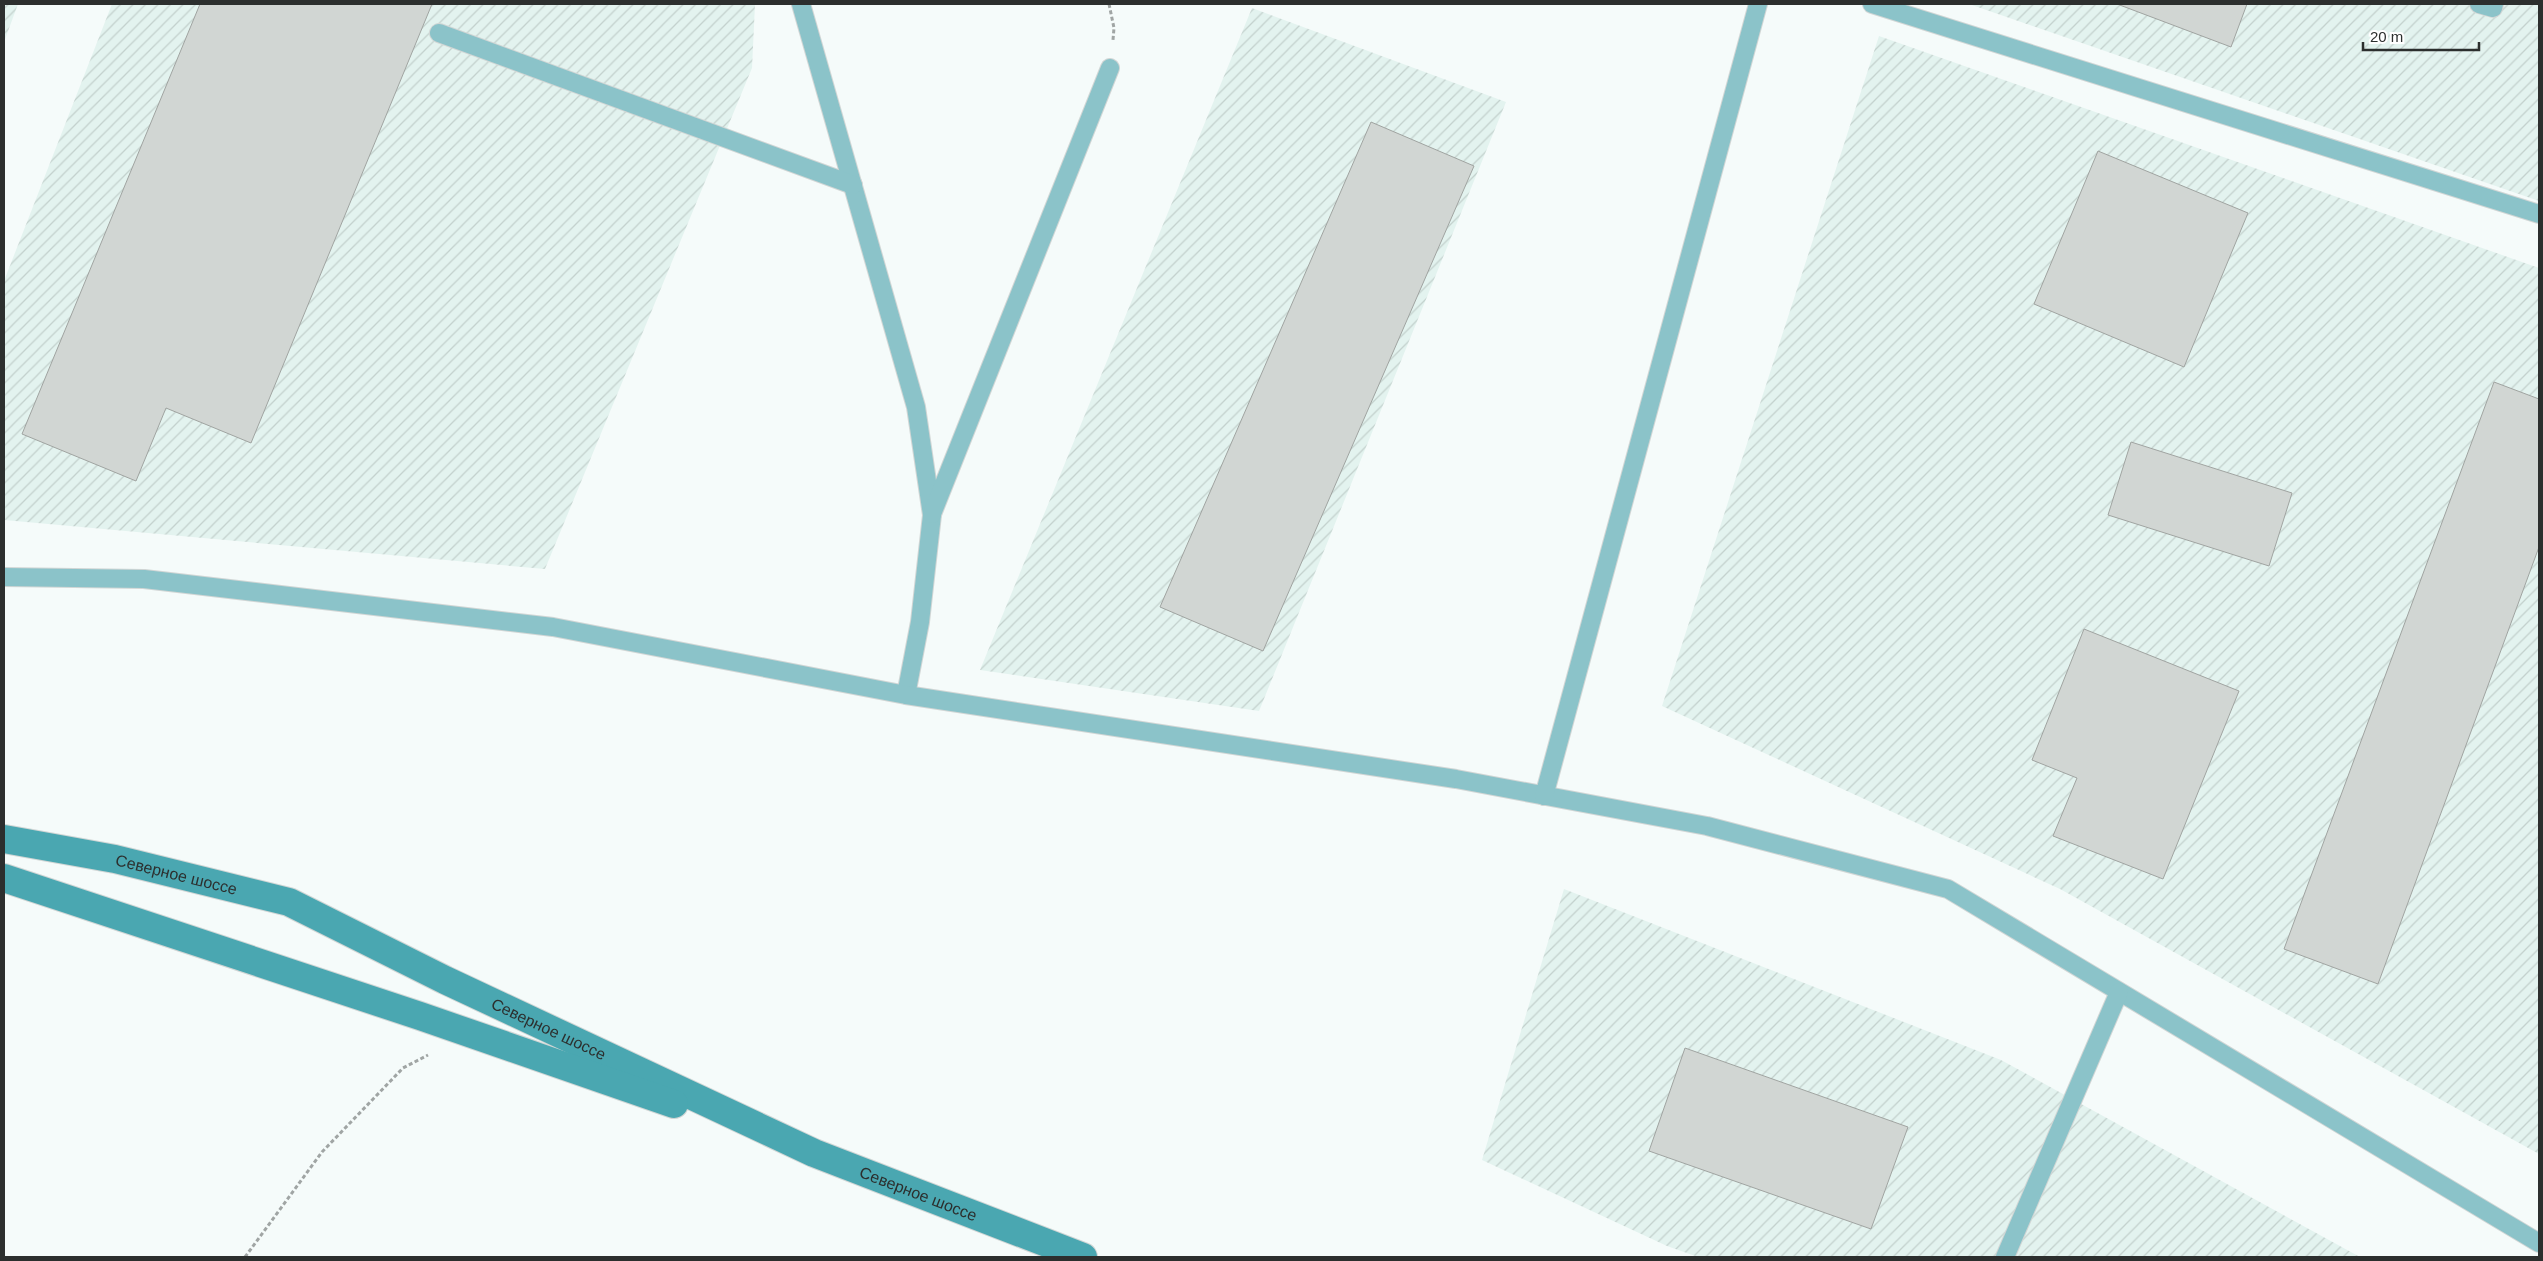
<svg xmlns="http://www.w3.org/2000/svg" width="2543" height="1261" viewBox="0 0 2543 1261" font-family="Arial,sans-serif">
	<defs>
		<pattern id="industrial-furrows" width="10" height="10" patternUnits="userSpaceOnUse" patternTransform="scale(1.25)"><rect width="10" height="10" fill="#e3f3ef"/><path d="M-1 1l2-2M0 10L10 0M9 11l2-2" fill="none" stroke="#c3d1cd"/></pattern>
	</defs>
	<rect width="100%" height="100%" fill="#f5fbfa"/>
	<g fill="url(#industrial-furrows)">
		<path d="M 4,4 L 18,4 L 4,42 Z"/>
		<path d="M 112,4 L 755,4 L 752,68 L 545,569 L 4,520 L 4,281 Z"/>
		<path d="M 1969,4 L 2539,4 L 2539,201 Z"/>
		<path d="M 1252,8 L 1506,102 L 1259,711 L 980,670 Z"/>
		<path d="M 1879,36 L 2539,268 L 2539,1154 L 2060,889 L 1662,706 Z"/>
		<path d="M 1564,889 L 2001,1060 L 2360,1257 L 1698,1257 L 1667,1246 L 1482,1160 Z"/>
	</g>
	<g fill="#d1d6d3" stroke="#a0a4a1">
		<path d="M 200,4 L 432,4 L 251,443 L 166,408 L 136,481 L 22,434 Z"/>
		<path d="M 2117,4 L 2247,4 L 2231,47 Z"/>
		<path d="M 1371,122 L 1474,166 L 1263,651 L 1160,607 Z"/>
		<path d="M 2098,151 L 2248,213 L 2184,367 L 2034,304 Z"/>
		<path d="M 2494,382 L 2539,399 L 2539,547 L 2378,984 L 2284,949 Z"/>
		<path d="M 2131,442 L 2292,493 L 2269,566 L 2108,515 Z"/>
		<path d="M 2084,629 L 2239,691 L 2163,879 L 2053,836 L 2077,778 L 2032,760 Z"/>
		<path d="M 1685,1048 L 1908,1127 L 1871,1229 L 1649,1151 Z"/>
	</g>
	<g fill="none" stroke-linecap="round" stroke-linejoin="round">
		<g stroke="#d1d6d5" stroke-width="20">
			<g id="service">
				<path d="M 801,4 L 916,407 L 932,515 L 920,622 L 906,695"/>
				<path d="M 1872,4 L 2539,214"/>
				<path d="M 2479,4 L 2493,8 L 2494,4"/>
				<path d="M 439,33 L 853,185"/>
				<path d="M 932,514 L 1110,68"/>
				<path d="M 4,577 L 144,579 L 553,627 L 906,695 L 1456,779 L 1707,826 L 1948,889 L 2539,1243"/>
				<path d="M 1544,796 L 1758,4"/>
				<path d="M 2005,1257 L 2119,992"/>
			</g>
		</g>
		<g stroke="#d1d6d5" stroke-width="30">
			<g id="secondary">
				<path id="s1" d="M 4,839 L 115,859 L 289,902 L 445,980 L 814,1153 L 1083,1257"/>
				<path d="M 4,878 L 420,1016 L 674,1104"/>
			</g>
		</g>
		<g stroke="#a0a5a4" stroke-width="3" stroke-dasharray="4 2.5" stroke-linecap="butt">
			<path d="M 1109,4 L 1114,28 L 1113,40"/>
			<path d="M 245,1257 L 322,1152 L 403,1068 L 428,1055"/>
		</g>
		<use href="#service" stroke="#8bc3c9" stroke-width="18"/>
		<use href="#secondary" stroke="#4aa7b1" stroke-width="28"/>
	</g>
	<g text-anchor="middle" dominant-baseline="central" stroke-width="4" stroke-linejoin="round" paint-order="stroke">
		<g font-size="16" fill="#2c2f2e" stroke="#fff">
			<text stroke="none"><textPath href="#s1" startOffset="176">Северное шоссе</textPath></text>
			<text stroke="none"><textPath href="#s1" startOffset="581">Северное шоссе</textPath></text>
			<text stroke="none"><textPath href="#s1" startOffset="986">Северное шоссе</textPath></text>
		</g>
	</g>
	<rect width="2543" height="1261" fill="none" stroke="#2c2f2e" stroke-width="10"/>
	<path d="M2363 42v8h116v-8" fill="none" stroke="#2c2f2e" stroke-width="2.5"/>
	<text x="2370" y="42" font-size="15" fill="#2c2f2e" stroke="#ffffff" stroke-width="4" paint-order="stroke">20 m</text>
</svg>
